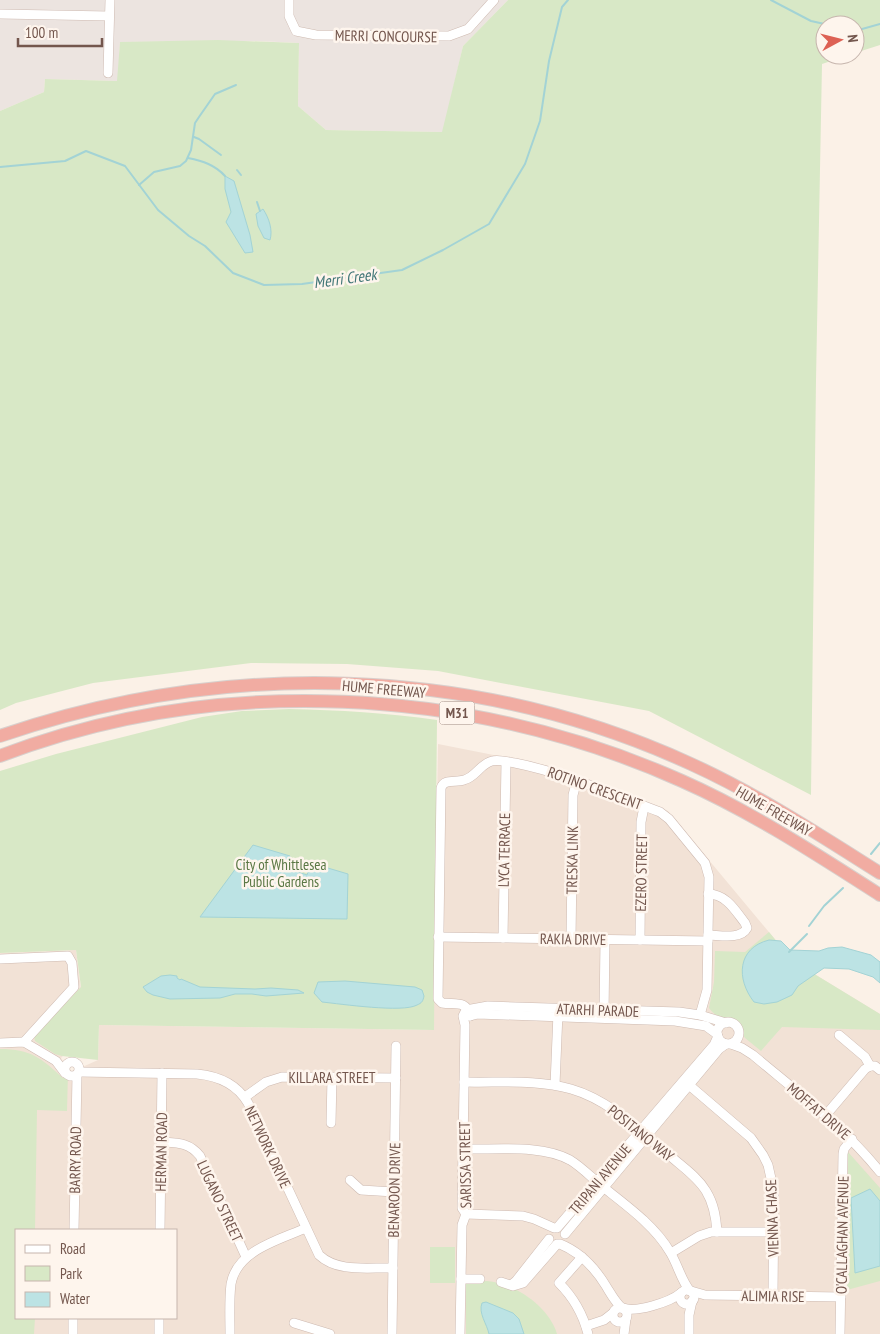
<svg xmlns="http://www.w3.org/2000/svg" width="880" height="1334" viewBox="0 0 880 1334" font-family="'PT Sans Narrow',sans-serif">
	<rect width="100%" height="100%" fill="#fbf1e7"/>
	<path fill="#f2e2d6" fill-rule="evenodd" d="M 438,744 L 554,767 L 668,811 L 793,961 L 880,1014 L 880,1334 L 0,1334 L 0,953 L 76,950 L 83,1005 L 82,1035 L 61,1058 L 69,1073 L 98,1060 L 99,1025 L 433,1030 ZM 16,1230 L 176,1230 L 176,1318 L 16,1318 Z"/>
	<path fill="#ece4e0" d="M 0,0 L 508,0 L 463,46 L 443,132 L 326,130 L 298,106 L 299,43 L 258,41 L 120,42 L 118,81 L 45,79 L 44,92 L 0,111 Z"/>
	<g fill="#d8e8c6">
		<path d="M 508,0 L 880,0 L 880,45 L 855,53 L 855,25 L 825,25 L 825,55 L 849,55 L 822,64 L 816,380 L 811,795 L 649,711 L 438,671 L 347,664 L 251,663 L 93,683 L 16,703 L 0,710 L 0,111 L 44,92 L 45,79 L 117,81 L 120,42 L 218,40 L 299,43 L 298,106 L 326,130 L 442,132 L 463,46 Z"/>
		<path d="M 289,709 C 339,710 388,713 437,720 L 434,1030 L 99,1025 L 98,1060 L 62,1056 L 55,1054 L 35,1041 L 34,1036 L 81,987 L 76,950 L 0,953 L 0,771 L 56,754 L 202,717 L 242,711 Z"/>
		<path d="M 769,932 L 793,961 L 880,1014 L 880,1030 L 782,1027 L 761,1051 L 745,1038 L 737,1024 C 727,1021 715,1017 709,1008 L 714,982 L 715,951 L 745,952 Z"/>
		<path d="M 0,1049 C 31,1049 41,1058 63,1078 L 68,1073 L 67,1111 L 37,1110 L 35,1230 L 16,1230 L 16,1318 L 35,1318 L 34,1334 L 0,1334 Z"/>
		<path d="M 848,1152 L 880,1188 L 880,1281 L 847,1290 Z"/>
		<rect x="430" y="1247" width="25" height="36"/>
		<path d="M 487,1281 C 515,1283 549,1307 557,1334 L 466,1334 L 466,1283 Z"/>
	</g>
	<g fill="#bce3e4" stroke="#a3d3d5">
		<path d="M 225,176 L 234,181 L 250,235 L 253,252 L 245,253 L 226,222 L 231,212 L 225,189 Z"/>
		<path d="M 263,209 C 269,218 273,230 270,240 L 264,238 L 258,226 L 256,214 Z"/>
		<path d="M 253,845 L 290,856 L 287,868 L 307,875 L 311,863 L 348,874 L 347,919 L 200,917 Z"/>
		<path d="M 769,940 L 781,941 L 790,950 L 819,951 L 828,948 L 842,947 L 871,955 L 880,962 L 880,983 L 873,977 L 849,969 L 824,968 L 798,986 L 792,995 L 777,1002 L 764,1004 L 754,1002 C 736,979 737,948 769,940 Z"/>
		<path d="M 170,975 L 177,976 L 177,978 L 180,980 L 181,979 L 200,987 L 255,989 L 271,988 L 298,990 L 304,993 L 266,996 L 252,994 L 235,994 L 220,998 L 170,999 L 153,995 L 147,992 L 143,987 L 161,976 Z"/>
		<path d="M 345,981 L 415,987 L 422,990 L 424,996 C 423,1001 422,1003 417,1005 C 403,1013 341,1004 322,1002 L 314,993 L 318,982 Z"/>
		<path d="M 870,1189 L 880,1201 L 880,1266 L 855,1273 L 851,1198 Z"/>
		<path d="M 486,1302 L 513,1313 L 519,1319 L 524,1334 L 489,1334 C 487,1324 478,1313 482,1303 Z"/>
	</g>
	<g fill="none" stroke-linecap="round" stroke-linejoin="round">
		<g stroke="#a3d3d5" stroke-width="2">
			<path d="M 771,0 L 811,21 L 829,25"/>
			<path d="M 855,31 L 880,24"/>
			<path d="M 194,137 L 199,139 L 221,155"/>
			<path d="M 188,158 C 203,161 215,165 225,176"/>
			<path d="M 0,167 L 65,161 L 86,151 L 125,166 L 158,210 L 189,236 L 205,246 L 233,273 L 264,285 L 302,284 L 402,270 L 443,250 L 489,224 L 525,164 L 540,121 L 549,61 L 562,7 L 568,0"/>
			<path d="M 237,170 L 241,175"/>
			<path d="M 139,185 L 154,172 L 180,166 L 186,161 L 191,150 L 195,123 L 199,117 L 215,94 L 236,85"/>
			<path d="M 257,202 L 260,211"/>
			<path d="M 871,854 L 880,843"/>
			<path d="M 809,926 L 824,906 L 843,888"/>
			<path d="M 789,952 L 807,934"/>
		</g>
		<g stroke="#cebab1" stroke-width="10">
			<g id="minor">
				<path d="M 289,0 L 289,16 L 296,31 L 316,35 L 449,36 L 468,29 L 494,0"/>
				<path d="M 0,14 L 109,16"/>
				<path d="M 108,73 L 110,0"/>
				<path d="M 708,935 C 719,935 741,940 747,928 L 745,923 C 735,910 726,894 708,894"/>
				<path d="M 438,937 L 708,941"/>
				<path d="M 503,938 L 506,762"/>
				<path d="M 571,939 L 573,795 L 577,780"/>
				<path d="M 640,940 L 641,822 L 644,807"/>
				<path d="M 0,959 L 68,956 L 72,963 L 74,987 L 24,1042"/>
				<path d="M 604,1014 L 605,940"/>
				<path d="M 470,1016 C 467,1000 455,1005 442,1003 L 438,999 L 441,788 C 444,778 456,783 464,780 C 476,777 480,764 492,761 C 499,759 508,762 515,763 C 565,773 612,794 660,812 L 669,819 L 705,863 L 709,877 L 707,990 L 700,1015"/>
				<path d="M 470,1016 L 478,1014 L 675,1021 L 706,1026 L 717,1034"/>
				<circle cx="728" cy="1033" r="11"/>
				<path d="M 839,1035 L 865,1057 L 870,1066"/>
				<path d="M 0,1043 L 24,1042 L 56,1061 L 65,1073"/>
				<path d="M 731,1044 L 742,1048 L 753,1055 C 797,1092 844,1127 880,1172"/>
				<circle cx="72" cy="1069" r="7"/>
				<path d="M 870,1066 L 875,1066 L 880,1070"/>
				<path d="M 79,1072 L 197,1074 C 218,1076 237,1084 248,1103 L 319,1255 C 338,1273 369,1267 393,1268"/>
				<path d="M 464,1082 C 499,1083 537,1079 571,1089 C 609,1100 638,1129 668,1154 C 681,1166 697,1176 706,1191 C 714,1204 716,1217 717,1232"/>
				<path d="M 555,1085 L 558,1013"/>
				<path d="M 689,1085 L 751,1138 L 763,1155 L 768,1165 L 774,1192 L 773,1295"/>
				<path d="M 245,1097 L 266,1082 L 282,1077 L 396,1078"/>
				<path d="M 825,1116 L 865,1069 L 870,1066"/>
				<path d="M 331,1123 L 332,1077"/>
				<path d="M 161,1142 C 177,1143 189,1142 200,1156 L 246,1257"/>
				<path d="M 463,1149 C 496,1150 541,1144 570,1160 C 580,1166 589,1175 597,1182"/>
				<path d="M 350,1180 L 361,1190 L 394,1192"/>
				<path d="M 603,1187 C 627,1206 655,1226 670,1252 C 678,1265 681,1280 690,1291"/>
				<path d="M 466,1214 L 523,1216 L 534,1219 L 554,1228"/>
				<path d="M 557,1228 L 714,1045 L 718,1036"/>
				<path d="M 74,1230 L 77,1075"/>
				<path d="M 160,1230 L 162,1073"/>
				<path d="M 565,1234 L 719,1049 L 726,1044"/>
				<path d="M 560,1244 C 580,1252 595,1268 606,1286 C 611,1294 615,1302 622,1308"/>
				<path d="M 671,1253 L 699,1236 L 711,1232 L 774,1232"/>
				<path d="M 582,1257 L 559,1283 C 574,1298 583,1314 588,1334"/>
				<path d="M 461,1279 L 480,1279"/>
				<path d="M 501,1282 L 513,1286 L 523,1283 L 557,1244"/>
				<path d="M 511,1285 L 516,1281 L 549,1239"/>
				<circle cx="687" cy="1297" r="7"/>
				<path d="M 691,1291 L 705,1295 L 841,1297"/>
				<circle cx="620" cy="1315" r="7"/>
				<path d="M 623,1308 C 636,1313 670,1302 681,1293"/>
				<path d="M 294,1323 L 330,1334"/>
				<path d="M 586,1326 L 604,1320 L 613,1313"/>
				<path d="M 73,1334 L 73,1318"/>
				<path d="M 159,1334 L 159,1318"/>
				<path d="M 230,1334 C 230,1317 229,1300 231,1284 C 237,1250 279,1240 306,1228"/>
				<path d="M 392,1334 L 396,1046"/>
				<path d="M 460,1334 L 462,1225 L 466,1214 L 462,1208 L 465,1025 L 463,1016 L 466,1010 L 488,1006 L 679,1012 L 700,1015 L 726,1023"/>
				<path d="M 624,1334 L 626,1319"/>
				<path d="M 689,1334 L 689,1315 L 692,1301"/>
				<path d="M 840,1334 L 843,1154 L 844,1149 L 852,1139"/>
			</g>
		</g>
		<g stroke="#d8d0cd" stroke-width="14">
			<g id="highway">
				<path d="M 0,736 C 225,659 473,664 691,764 C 757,794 818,834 880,873"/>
				<path d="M 0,756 C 218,673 470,686 682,781 C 752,812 816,854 880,895"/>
			</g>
		</g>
		<use href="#minor" stroke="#fff" stroke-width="9"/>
		<use href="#highway" stroke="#f1aca2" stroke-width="12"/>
	</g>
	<g text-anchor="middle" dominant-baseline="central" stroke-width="5" stroke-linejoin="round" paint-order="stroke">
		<rect fill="#fef5ed" stroke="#9d867d" stroke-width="1" x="439.5" y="701.5" width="35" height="23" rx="4"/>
		<g font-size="14" font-weight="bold" fill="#73564d">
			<text x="457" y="713">M31</text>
		</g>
		<g font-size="15" fill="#73564d" stroke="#fef5ed">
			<text transform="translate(386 36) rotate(1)">MERRI CONCOURSE</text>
			<text transform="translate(384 689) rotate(5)">HUME FREEWAY</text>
			<text transform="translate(595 788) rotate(20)">ROTINO CRESCENT</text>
			<text transform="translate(774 811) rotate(30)">HUME FREEWAY</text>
			<text transform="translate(504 850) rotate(-89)">LYCA TERRACE</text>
			<text transform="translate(572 860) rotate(-89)">TRESKA LINK</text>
			<text transform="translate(641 873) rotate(-89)">EZERO STREET</text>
			<text transform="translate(573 939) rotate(1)">RAKIA DRIVE</text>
			<text transform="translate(598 1010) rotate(2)">ATARHI PARADE</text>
			<text x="332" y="1077">KILLARA STREET</text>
			<text transform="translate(819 1111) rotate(41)">MOFFAT DRIVE</text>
			<text transform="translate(641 1133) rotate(39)">POSITANO WAY</text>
			<text transform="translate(268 1147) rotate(65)">NETWORK DRIVE</text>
			<text transform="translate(161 1152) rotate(-89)">HERMAN ROAD</text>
			<text transform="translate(75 1160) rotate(-89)">BARRY ROAD</text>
			<text transform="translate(465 1165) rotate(-91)">SARISSA STREET</text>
			<text transform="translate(600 1179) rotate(-50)">TRIPANI AVENUE</text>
			<text transform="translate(394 1190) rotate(-89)">BENAROON DRIVE</text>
			<text transform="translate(220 1201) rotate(65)">LUGANO STREET</text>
			<text transform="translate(772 1218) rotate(-92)">VIENNA CHASE</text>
			<text transform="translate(842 1235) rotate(-89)">O'CALLAGHAN AVENUE</text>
			<text transform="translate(773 1296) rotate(1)">ALIMIA RISE</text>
		</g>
		<g font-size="15" fill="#5b7845" stroke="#fef5ed">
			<text x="281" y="864">City of Whittlesea<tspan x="281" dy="17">Public Gardens</tspan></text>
		</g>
		<g font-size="16" font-style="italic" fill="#417677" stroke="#fef5ed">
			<text transform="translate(345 278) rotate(-8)">Merri Creek</text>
		</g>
	</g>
	<rect x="15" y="1229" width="162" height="90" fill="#fef5ed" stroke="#c6b5ad"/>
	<rect x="25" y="1245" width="25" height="8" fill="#ffffff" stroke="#c6b5ad"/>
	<text x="60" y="1254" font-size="15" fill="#73564d">Road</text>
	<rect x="25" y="1266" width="25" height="15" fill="#d8e8c6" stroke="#c6b5ad"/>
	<text x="60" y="1279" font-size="15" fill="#73564d">Park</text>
	<rect x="25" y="1292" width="25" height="15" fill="#bce3e4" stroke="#c6b5ad"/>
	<text x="60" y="1304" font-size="15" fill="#73564d">Water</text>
	<g transform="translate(840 40) rotate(83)"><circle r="24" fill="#fef5ed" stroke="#c6b5ad"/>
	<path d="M0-4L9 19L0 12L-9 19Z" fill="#dd6154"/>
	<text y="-8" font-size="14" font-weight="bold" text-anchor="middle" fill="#73564d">N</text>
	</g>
	<path d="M18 38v8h84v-8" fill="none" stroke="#73564d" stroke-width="2.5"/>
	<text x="25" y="38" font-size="15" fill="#73564d" stroke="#fef5ed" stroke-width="4" paint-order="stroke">100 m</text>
</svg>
